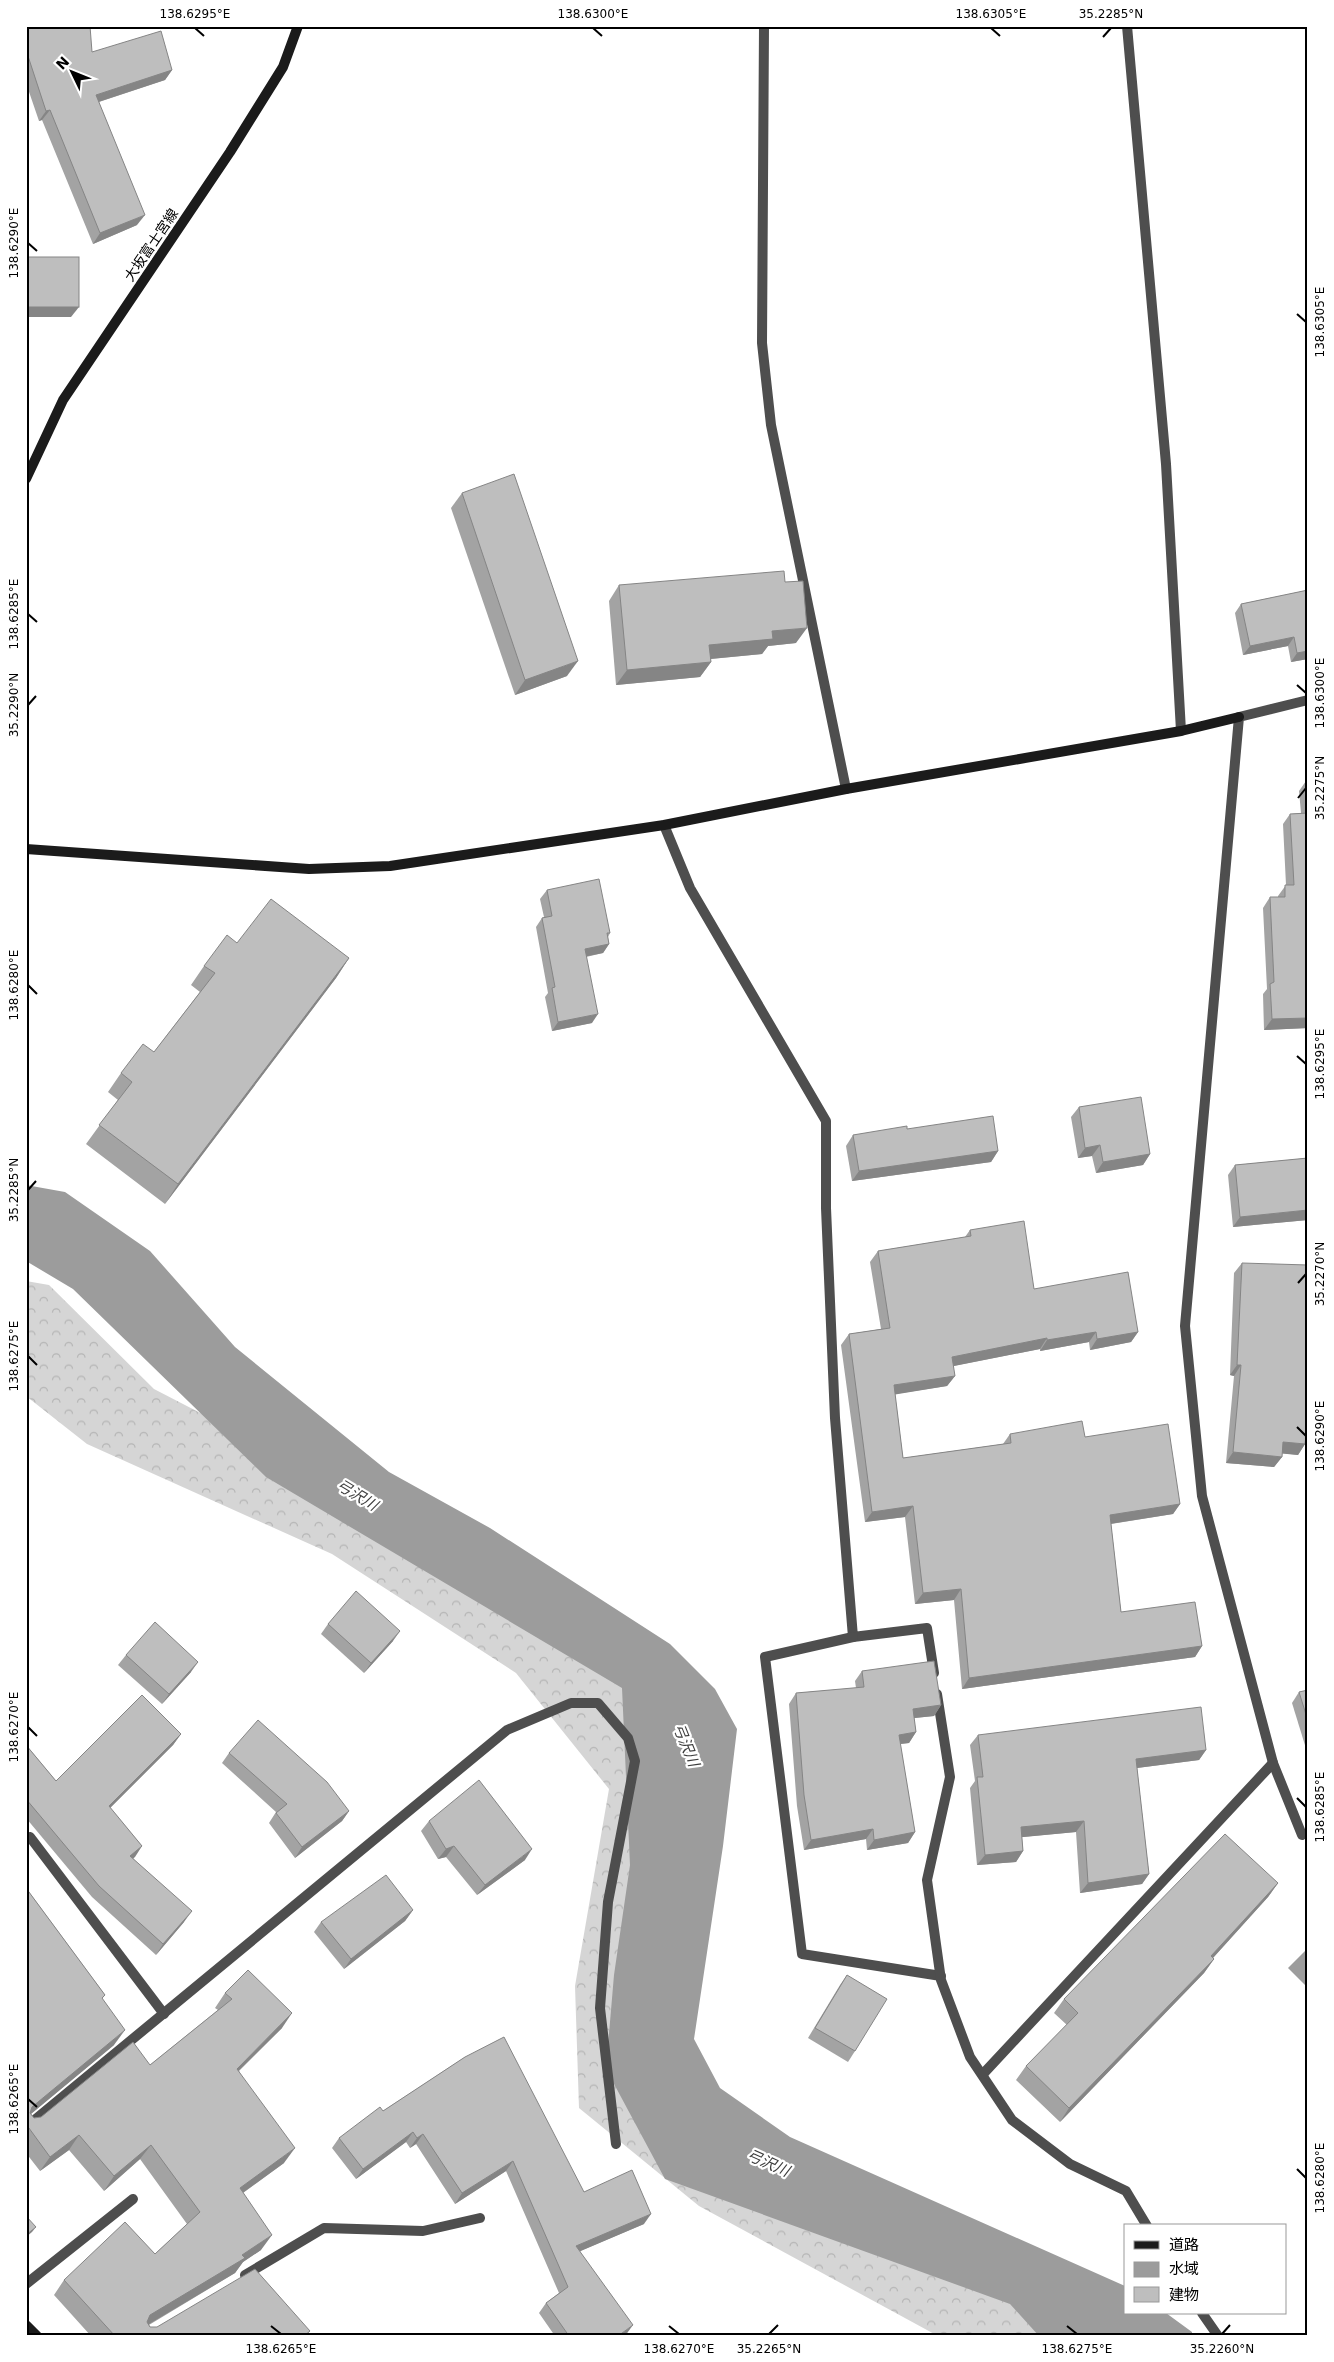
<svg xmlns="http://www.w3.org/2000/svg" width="1334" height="2362" viewBox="0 0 1334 2362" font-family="'DejaVu Sans','Noto Sans JP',sans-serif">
	<defs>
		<pattern id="forest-crowns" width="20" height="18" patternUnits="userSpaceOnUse" patternTransform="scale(1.25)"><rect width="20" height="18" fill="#d5d5d5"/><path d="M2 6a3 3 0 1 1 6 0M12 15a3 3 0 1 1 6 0" fill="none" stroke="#b5b5b5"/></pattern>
	</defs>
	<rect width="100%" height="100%" fill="#fff"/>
	<path fill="url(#forest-crowns)" d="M 26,1281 L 49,1285 L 154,1389 L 338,1484 L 661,1670 L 667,2037 L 754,2145 L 1155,2336 L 938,2336 L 699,2206 L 579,2108 L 575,1986 L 609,1789 L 516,1673 L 332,1554 L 87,1444 L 26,1396 Z"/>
	<g fill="#9c9c9c">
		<path d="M 26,1185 L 65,1192 L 150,1251 L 235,1347 L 389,1472 L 490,1528 L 670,1644 L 715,1689 L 737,1729 L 723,1846 L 694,2039 L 720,2088 L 790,2137 L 1125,2286 L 1125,2313 L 1166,2313 L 1192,2332 L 1192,2336 L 1039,2336 L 1010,2304 L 665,2179 L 606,2069 L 614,1975 L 630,1865 L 622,1688 L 266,1477 L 73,1289 L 26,1261 Z"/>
		<path d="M 1308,1948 L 1308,1988 L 1288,1968 Z"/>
	</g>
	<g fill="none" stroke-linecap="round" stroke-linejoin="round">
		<g stroke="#4e4e4e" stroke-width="10">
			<path d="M 764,26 L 762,343 L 771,425 L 846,789"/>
			<path d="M 1127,26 L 1166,464 L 1181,731"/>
			<path d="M 664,825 L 690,888 L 826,1121 L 826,1208 L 835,1418 L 853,1637 L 927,1628 L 934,1673"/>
			<path d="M 853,1637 L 765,1657 L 802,1954 L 941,1976"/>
			<path d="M 937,1694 L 950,1777 L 927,1880 L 941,1980 L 970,2057 L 1012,2120 L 1070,2164 L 1126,2191 L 1147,2226"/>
			<path d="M 1302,1835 L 1273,1763 L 1202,1496 L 1185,1326 L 1239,717 L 1308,700"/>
			<path d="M 26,1840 L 30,1837 L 164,2014"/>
			<path d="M 983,2074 L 1273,1763"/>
			<path d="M 26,2127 L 507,1730 L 571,1703 L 598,1703 L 628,1738 L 635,1761 L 608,1902 L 600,2008 L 616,2144"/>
			<path d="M 245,2275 L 324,2228 L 423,2231 L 480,2218"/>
			<path d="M 26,2284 L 133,2199"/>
			<path d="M 1202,2313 L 1218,2336"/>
		</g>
		<g stroke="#1b1b1b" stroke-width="10">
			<path d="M 26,479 L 63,400 L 230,152 L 283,67 L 298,26"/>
			<path d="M 26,849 L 309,869 L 390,866 L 664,825 L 846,789 L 1181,731 L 1239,717"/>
			<path d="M 26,2325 L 37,2336"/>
		</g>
	</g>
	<g fill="#a3a3a3">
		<path d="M 26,26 L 92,52 L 172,70 L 165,80 L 99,102 L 137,225 L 93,244 L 42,120 L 39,121 L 26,83 Z"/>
		<path d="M 462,493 L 567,676 L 515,695 L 451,508 Z"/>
		<path d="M 785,582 L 796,643 L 768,646 L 762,654 L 711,659 L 711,662 L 700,677 L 616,685 L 609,601 L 619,585 Z"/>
		<path d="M 1308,590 L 1308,659 L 1291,662 L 1288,646 L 1243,655 L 1235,613 L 1241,604 Z"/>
		<path d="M 1308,780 L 1308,1028 L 1264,1030 L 1263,994 L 1267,989 L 1263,908 L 1270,897 L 1278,897 L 1278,896 L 1286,885 L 1283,824 L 1290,814 L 1301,813 L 1299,791 L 1306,781 Z"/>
		<path d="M 547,890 L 610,933 L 608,937 L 609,944 L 603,953 L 586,957 L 592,1023 L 552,1031 L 545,997 L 548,993 L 536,927 L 542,918 L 544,917 L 540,899 Z"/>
		<path d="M 237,943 L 349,958 L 336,978 L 165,1204 L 86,1144 L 118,1100 L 108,1092 L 121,1073 L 154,1052 L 200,992 L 191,985 L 204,966 Z"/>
		<path d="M 1079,1107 L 1150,1154 L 1143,1165 L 1096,1173 L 1092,1156 L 1078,1158 L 1071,1117 Z"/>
		<path d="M 907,1129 L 998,1151 L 991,1162 L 852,1181 L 846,1146 L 853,1135 Z"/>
		<path d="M 1308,1158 L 1308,1220 L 1233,1227 L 1228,1175 L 1235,1165 Z"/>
		<path d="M 970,1230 L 1034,1289 L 1138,1332 L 1131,1342 L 1090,1350 L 1089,1342 L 1040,1351 L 1040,1349 L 953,1366 L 955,1376 L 947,1386 L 895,1394 L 903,1458 L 1003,1444 L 1010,1434 L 1085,1437 L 1180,1504 L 1173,1514 L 1111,1524 L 1121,1612 L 1202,1646 L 1195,1657 L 962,1689 L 954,1600 L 915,1604 L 905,1517 L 865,1522 L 841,1345 L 849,1334 L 881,1329 L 870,1262 L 878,1251 L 965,1237 Z"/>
		<path d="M 1242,1263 L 1305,1444 L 1298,1455 L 1282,1453 L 1282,1457 L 1274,1467 L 1226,1463 L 1234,1376 L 1230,1375 L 1234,1273 Z"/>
		<path d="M 328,1624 L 393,1641 L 364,1673 L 321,1634 Z"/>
		<path d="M 126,1655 L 191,1672 L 162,1704 L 118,1665 Z"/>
		<path d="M 862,1671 L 941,1705 L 934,1716 L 914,1718 L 916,1732 L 909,1743 L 900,1744 L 915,1832 L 908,1843 L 867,1850 L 866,1839 L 804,1850 L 797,1806 L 789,1704 L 796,1693 L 856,1688 L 855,1681 Z"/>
		<path d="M 1308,1690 L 1308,1755 L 1292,1703 L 1299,1692 Z"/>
		<path d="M 181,1734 L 173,1745 L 110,1808 L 142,1846 L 133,1858 L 184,1922 L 156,1955 L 92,1897 L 26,1818 L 26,1745 L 56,1781 Z"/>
		<path d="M 978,1735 L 1206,1750 L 1199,1760 L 1137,1768 L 1149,1874 L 1142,1884 L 1080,1893 L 1076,1832 L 1022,1837 L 1023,1851 L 1016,1862 L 977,1865 L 970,1788 L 975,1781 L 970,1745 Z"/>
		<path d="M 229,1753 L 349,1811 L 342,1821 L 295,1858 L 269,1823 L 276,1812 L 222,1763 Z"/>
		<path d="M 429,1821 L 525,1860 L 477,1895 L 446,1857 L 438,1859 L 421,1831 Z"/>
		<path d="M 1278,1883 L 1268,1897 L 1213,1958 L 1214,1959 L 1204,1973 L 1060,2122 L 1016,2080 L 1026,2066 L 1067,2025 L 1054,2013 L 1064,1999 Z"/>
		<path d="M 26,1888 L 105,1995 L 102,1999 L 114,2045 L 31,2114 L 34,2118 L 41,2117 L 150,2065 L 218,2010 L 215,2008 L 225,1993 L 282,2028 L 239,2071 L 284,2163 L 243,2193 L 261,2250 L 243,2262 L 235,2273 L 149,2325 L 150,2327 L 310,2331 L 306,2336 L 91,2336 L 54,2295 L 64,2280 L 155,2254 L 187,2224 L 140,2159 L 104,2191 L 69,2150 L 40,2171 L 26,2153 Z"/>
		<path d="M 413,1910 L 405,1921 L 344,1969 L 314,1932 L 321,1922 Z"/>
		<path d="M 847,1975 L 855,2051 L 848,2062 L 808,2038 L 840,1985 Z"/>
		<path d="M 465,2057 L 584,2192 L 644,2224 L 580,2251 L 626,2336 L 555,2336 L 539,2313 L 546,2303 L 559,2293 L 506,2171 L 455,2204 L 416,2144 L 410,2148 L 406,2142 L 356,2179 L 332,2148 L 339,2138 L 383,2111 Z"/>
	</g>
	<g fill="#858585">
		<path d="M 172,70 L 165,80 L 89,105 L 96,95 Z"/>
		<path d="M 50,110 L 42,120 L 39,121 L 46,111 Z"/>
		<path d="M 145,215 L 137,225 L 93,244 L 100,233 Z"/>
		<path d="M 26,307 L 79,307 L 71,317 L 26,317 Z"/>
		<path d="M 807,628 L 796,643 L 768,646 L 762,654 L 699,660 L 709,645 L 772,631 Z"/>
		<path d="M 1294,637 L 1288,646 L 1243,655 L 1250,646 Z"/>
		<path d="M 1308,651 L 1308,659 L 1291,662 L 1297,653 Z"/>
		<path d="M 578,661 L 567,676 L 515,695 L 525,680 Z"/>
		<path d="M 711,662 L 700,677 L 616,685 L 627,670 Z"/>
		<path d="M 609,944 L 603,953 L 578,958 L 585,949 Z"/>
		<path d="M 349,958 L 336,978 L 165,1204 L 178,1184 Z"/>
		<path d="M 598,1014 L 592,1023 L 552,1031 L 558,1022 Z"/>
		<path d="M 1308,1018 L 1308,1028 L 1264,1030 L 1272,1019 Z"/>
		<path d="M 1100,1145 L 1092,1156 L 1078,1158 L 1085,1148 Z"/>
		<path d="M 998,1151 L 991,1162 L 852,1181 L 859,1171 Z"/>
		<path d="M 1150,1154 L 1143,1165 L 1096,1173 L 1103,1162 Z"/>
		<path d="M 1308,1210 L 1308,1220 L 1233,1227 L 1240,1217 Z"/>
		<path d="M 1096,1332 L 1089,1342 L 1040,1351 L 1047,1340 Z"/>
		<path d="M 1138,1332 L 1131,1342 L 1090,1350 L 1097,1339 Z"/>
		<path d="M 1047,1338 L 1040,1349 L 944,1368 L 952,1357 Z"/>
		<path d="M 1237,1365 L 1241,1365 L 1234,1376 L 1230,1375 Z"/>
		<path d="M 955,1376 L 947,1386 L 886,1396 L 894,1385 Z"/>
		<path d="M 1283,1442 L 1305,1444 L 1298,1455 L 1276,1453 Z"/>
		<path d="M 1233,1452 L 1282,1457 L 1274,1467 L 1226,1463 Z"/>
		<path d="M 1180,1504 L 1173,1514 L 1103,1525 L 1110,1515 Z"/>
		<path d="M 913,1506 L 905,1517 L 865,1522 L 872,1512 Z"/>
		<path d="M 961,1589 L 954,1600 L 915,1604 L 923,1593 Z"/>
		<path d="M 400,1631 L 393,1641 L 364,1673 L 371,1663 Z"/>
		<path d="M 1202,1646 L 1195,1657 L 962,1689 L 969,1678 Z"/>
		<path d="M 198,1662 L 191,1672 L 162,1704 L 169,1694 Z"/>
		<path d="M 941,1705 L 934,1716 L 905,1719 L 913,1709 Z"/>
		<path d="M 916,1732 L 909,1743 L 891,1745 L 899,1735 Z"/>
		<path d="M 181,1734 L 173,1745 L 102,1816 L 109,1806 Z"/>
		<path d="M 1206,1750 L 1199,1760 L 1129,1769 L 1136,1759 Z"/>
		<path d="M 349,1811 L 342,1821 L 295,1858 L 302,1847 Z"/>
		<path d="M 1084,1821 L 1076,1832 L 1014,1838 L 1021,1827 Z"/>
		<path d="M 873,1829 L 866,1839 L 804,1850 L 811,1840 Z"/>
		<path d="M 915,1832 L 908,1843 L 867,1850 L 874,1840 Z"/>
		<path d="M 142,1846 L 135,1857 L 123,1867 L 130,1856 Z"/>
		<path d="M 454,1846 L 446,1857 L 438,1859 L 446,1849 Z"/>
		<path d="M 532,1849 L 525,1860 L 477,1895 L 485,1885 Z"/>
		<path d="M 1023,1851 L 1016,1862 L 977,1865 L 985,1855 Z"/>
		<path d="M 1149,1874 L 1142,1884 L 1080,1893 L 1088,1883 Z"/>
		<path d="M 1278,1883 L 1268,1897 L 1202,1970 L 1211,1956 Z"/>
		<path d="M 413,1910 L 405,1921 L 344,1969 L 351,1959 Z"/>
		<path d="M 192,1911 L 184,1922 L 156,1955 L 163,1944 Z"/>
		<path d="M 1214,1959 L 1204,1973 L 1060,2122 L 1069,2108 Z"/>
		<path d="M 292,2013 L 282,2028 L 226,2083 L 237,2069 Z"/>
		<path d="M 125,2030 L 114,2045 L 26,2118 L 32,2107 Z"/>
		<path d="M 413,2132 L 406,2142 L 356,2179 L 363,2169 Z"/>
		<path d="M 423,2134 L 416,2144 L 410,2148 L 417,2138 Z"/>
		<path d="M 79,2135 L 69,2150 L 40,2171 L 50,2157 Z"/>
		<path d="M 151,2145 L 140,2159 L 104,2191 L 114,2176 Z"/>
		<path d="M 295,2148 L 284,2163 L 230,2202 L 240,2188 Z"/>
		<path d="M 513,2161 L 506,2171 L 455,2204 L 462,2193 Z"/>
		<path d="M 651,2214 L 644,2224 L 569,2256 L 576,2246 Z"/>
		<path d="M 36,2227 L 32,2232 L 26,2237 L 26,2235 Z"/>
		<path d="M 272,2235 L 261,2250 L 243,2262 L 235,2273 L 139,2330 L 150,2315 Z"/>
		<path d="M 633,2325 L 625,2336 L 618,2336 Z"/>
	</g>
	<g fill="#bebebe" stroke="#858585">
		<path d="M 26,26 L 90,26 L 92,52 L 161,31 L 172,70 L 96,95 L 145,215 L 100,233 L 50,110 L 46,111 L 26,50 Z"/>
		<rect x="26" y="257" width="53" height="50"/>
		<path d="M 514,474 L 578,661 L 525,680 L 462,493 Z"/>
		<path d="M 784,571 L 785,582 L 803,581 L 807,628 L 772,631 L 773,639 L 709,645 L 711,662 L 627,670 L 619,585 Z"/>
		<path d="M 1308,590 L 1308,651 L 1297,653 L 1294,637 L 1250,646 L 1241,604 Z"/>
		<path d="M 1308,780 L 1308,795 L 1306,781 Z"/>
		<path d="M 1308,813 L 1308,1018 L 1272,1019 L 1270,984 L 1274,982 L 1270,897 L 1285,897 L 1285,885 L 1294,885 L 1290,814 Z"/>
		<path d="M 599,879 L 610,933 L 607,933 L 609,944 L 585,949 L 598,1014 L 558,1022 L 552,988 L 555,987 L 542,918 L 552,916 L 547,890 Z"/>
		<path d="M 271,899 L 349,958 L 178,1184 L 99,1125 L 132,1082 L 121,1073 L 143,1044 L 154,1052 L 215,973 L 204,966 L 227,935 L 237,943 Z"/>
		<path d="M 1141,1097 L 1150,1154 L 1103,1162 L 1100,1145 L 1085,1148 L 1079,1107 Z"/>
		<path d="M 993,1116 L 998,1151 L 859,1171 L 853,1135 L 907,1126 L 907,1129 Z"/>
		<path d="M 1308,1158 L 1308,1210 L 1240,1217 L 1235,1165 Z"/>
		<path d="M 1024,1221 L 1034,1289 L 1128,1272 L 1138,1332 L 1097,1339 L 1096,1332 L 1047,1340 L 1047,1338 L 952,1357 L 955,1376 L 894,1385 L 903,1458 L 1011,1443 L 1010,1434 L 1082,1421 L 1085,1437 L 1168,1424 L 1180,1504 L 1110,1515 L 1121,1612 L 1195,1602 L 1202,1646 L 969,1678 L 961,1589 L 923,1593 L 913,1506 L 872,1512 L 849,1334 L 890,1328 L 878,1251 L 971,1236 L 970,1230 Z"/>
		<path d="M 1242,1263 L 1308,1265 L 1308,1420 L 1305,1444 L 1283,1442 L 1282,1457 L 1233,1452 L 1241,1365 L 1237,1365 Z"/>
		<path d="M 356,1591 L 400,1631 L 371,1663 L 328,1624 Z"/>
		<path d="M 155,1622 L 198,1662 L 169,1694 L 126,1655 Z"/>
		<path d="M 934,1661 L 941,1705 L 913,1709 L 916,1732 L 899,1735 L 915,1832 L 874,1840 L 873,1829 L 811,1840 L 804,1795 L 796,1693 L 864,1687 L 862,1671 Z"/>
		<path d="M 1308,1690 L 1308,1721 L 1299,1692 Z"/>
		<path d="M 142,1695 L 181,1734 L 109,1806 L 142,1846 L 130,1856 L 192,1911 L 163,1944 L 99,1886 L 26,1799 L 26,1745 L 56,1781 Z"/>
		<path d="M 1201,1707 L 1206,1750 L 1136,1759 L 1149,1874 L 1088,1883 L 1084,1821 L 1021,1827 L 1023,1851 L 985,1855 L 977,1777 L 983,1777 L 978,1735 Z"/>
		<path d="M 258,1720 L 327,1782 L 349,1811 L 302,1847 L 276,1813 L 287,1804 L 229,1753 Z"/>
		<path d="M 479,1780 L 532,1849 L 485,1885 L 454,1846 L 446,1849 L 429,1821 Z"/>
		<path d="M 1225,1834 L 1278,1883 L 1211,1956 L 1214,1959 L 1069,2108 L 1026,2066 L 1078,2013 L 1064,1999 Z"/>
		<path d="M 386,1875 L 413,1910 L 351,1959 L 321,1922 Z"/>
		<path d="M 26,1888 L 105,1995 L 102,1998 L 125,2030 L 32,2107 L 30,2113 L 34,2118 L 41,2117 L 133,2042 L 150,2065 L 232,1999 L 225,1993 L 248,1970 L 292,2013 L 237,2069 L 295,2148 L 240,2188 L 272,2235 L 242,2255 L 245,2258 L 150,2315 L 147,2322 L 150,2327 L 157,2327 L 255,2269 L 310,2331 L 304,2336 L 115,2336 L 64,2280 L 125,2222 L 155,2254 L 200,2212 L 151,2145 L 114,2176 L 79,2135 L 50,2157 L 26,2124 Z"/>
		<path d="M 847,1975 L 887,1999 L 855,2051 L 815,2028 Z"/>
		<path d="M 504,2037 L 584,2192 L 632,2170 L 651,2214 L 576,2246 L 633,2325 L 618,2336 L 569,2336 L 546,2303 L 568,2287 L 513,2161 L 462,2193 L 423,2134 L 417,2138 L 413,2132 L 363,2169 L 339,2138 L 380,2107 L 383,2111 L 465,2057 Z"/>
		<path d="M 26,2216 L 36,2227 L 26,2235 Z"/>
	</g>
	<path fill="none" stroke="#000" stroke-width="2" d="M 195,28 L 204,36M 593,28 L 602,36M 991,28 L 1000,36M 1103,37 L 1111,28M 28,243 L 37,251M 1297,314 L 1306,322M 28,614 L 37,622M 1297,685 L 1306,693M 28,705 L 36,696M 1298,798 L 1306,788M 28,985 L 37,994M 1297,1056 L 1306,1064M 28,1190 L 36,1181M 1298,1283 L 1306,1274M 28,1356 L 37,1365M 1297,1427 L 1306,1436M 28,1727 L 37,1736M 1297,1798 L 1306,1807M 28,2099 L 37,2107M 1297,2169 L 1306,2178M 271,2326 L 281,2334M 669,2326 L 679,2334M 1067,2326 L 1077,2334M 769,2334 L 778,2325M 1222,2334 L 1230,2325"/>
	<g text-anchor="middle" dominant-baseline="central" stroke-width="4.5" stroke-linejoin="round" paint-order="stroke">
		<g font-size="14" fill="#000" stroke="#fff">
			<text transform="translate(151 245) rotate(-56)">大坂富士宮線</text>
		</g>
		<g font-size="15" font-style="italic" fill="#3d3d3d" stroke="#fff">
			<text transform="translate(357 1495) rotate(31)">弓沢川</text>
			<text transform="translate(686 1745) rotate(68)">弓沢川</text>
			<text transform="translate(768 2163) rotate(24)">弓沢川</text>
		</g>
	</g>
	<rect width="1334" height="2362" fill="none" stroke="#ffffff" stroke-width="55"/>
	<rect x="1124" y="2224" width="162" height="90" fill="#ffffff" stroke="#999999"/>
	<rect x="1134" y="2241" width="25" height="8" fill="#1b1b1b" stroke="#999999"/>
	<text x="1169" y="2250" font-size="15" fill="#000000">道路</text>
	<rect x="1134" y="2262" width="25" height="15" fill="#9c9c9c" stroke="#999999"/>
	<text x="1169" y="2274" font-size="15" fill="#000000">水域</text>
	<rect x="1134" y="2287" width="25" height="15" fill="#bebebe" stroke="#999999"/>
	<text x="1169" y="2300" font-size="15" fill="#000000">建物</text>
	<g transform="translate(72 72) rotate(313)" stroke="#ffffff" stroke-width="4" paint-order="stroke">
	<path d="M0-4L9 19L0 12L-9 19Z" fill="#000000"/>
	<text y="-8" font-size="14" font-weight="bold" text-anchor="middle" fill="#000000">N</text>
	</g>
	<rect x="28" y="28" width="1278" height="2306" fill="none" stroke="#000" stroke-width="2"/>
	<g font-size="12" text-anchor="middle" fill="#000">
		<text x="195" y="18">138.6295°E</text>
		<text x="593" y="18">138.6300°E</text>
		<text x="991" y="18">138.6305°E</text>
		<text x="1111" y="18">35.2285°N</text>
		<text transform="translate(14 243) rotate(-90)" y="4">138.6290°E</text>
		<text transform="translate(1320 322) rotate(-90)" y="4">138.6305°E</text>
		<text transform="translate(14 614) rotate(-90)" y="4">138.6285°E</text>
		<text transform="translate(1320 693) rotate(-90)" y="4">138.6300°E</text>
		<text transform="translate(14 705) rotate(-90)" y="4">35.2290°N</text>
		<text transform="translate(1320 788) rotate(-90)" y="4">35.2275°N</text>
		<text transform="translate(14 985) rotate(-90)" y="4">138.6280°E</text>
		<text transform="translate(1320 1064) rotate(-90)" y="4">138.6295°E</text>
		<text transform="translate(14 1190) rotate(-90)" y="4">35.2285°N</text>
		<text transform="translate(1320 1274) rotate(-90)" y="4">35.2270°N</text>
		<text transform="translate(14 1356) rotate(-90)" y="4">138.6275°E</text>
		<text transform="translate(1320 1436) rotate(-90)" y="4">138.6290°E</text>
		<text transform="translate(14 1727) rotate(-90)" y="4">138.6270°E</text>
		<text transform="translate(1320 1807) rotate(-90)" y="4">138.6285°E</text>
		<text transform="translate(14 2099) rotate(-90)" y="4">138.6265°E</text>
		<text transform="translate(1320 2178) rotate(-90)" y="4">138.6280°E</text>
		<text x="281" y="2353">138.6265°E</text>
		<text x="679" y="2353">138.6270°E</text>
		<text x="769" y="2353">35.2265°N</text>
		<text x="1077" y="2353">138.6275°E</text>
		<text x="1222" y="2353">35.2260°N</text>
	</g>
</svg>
